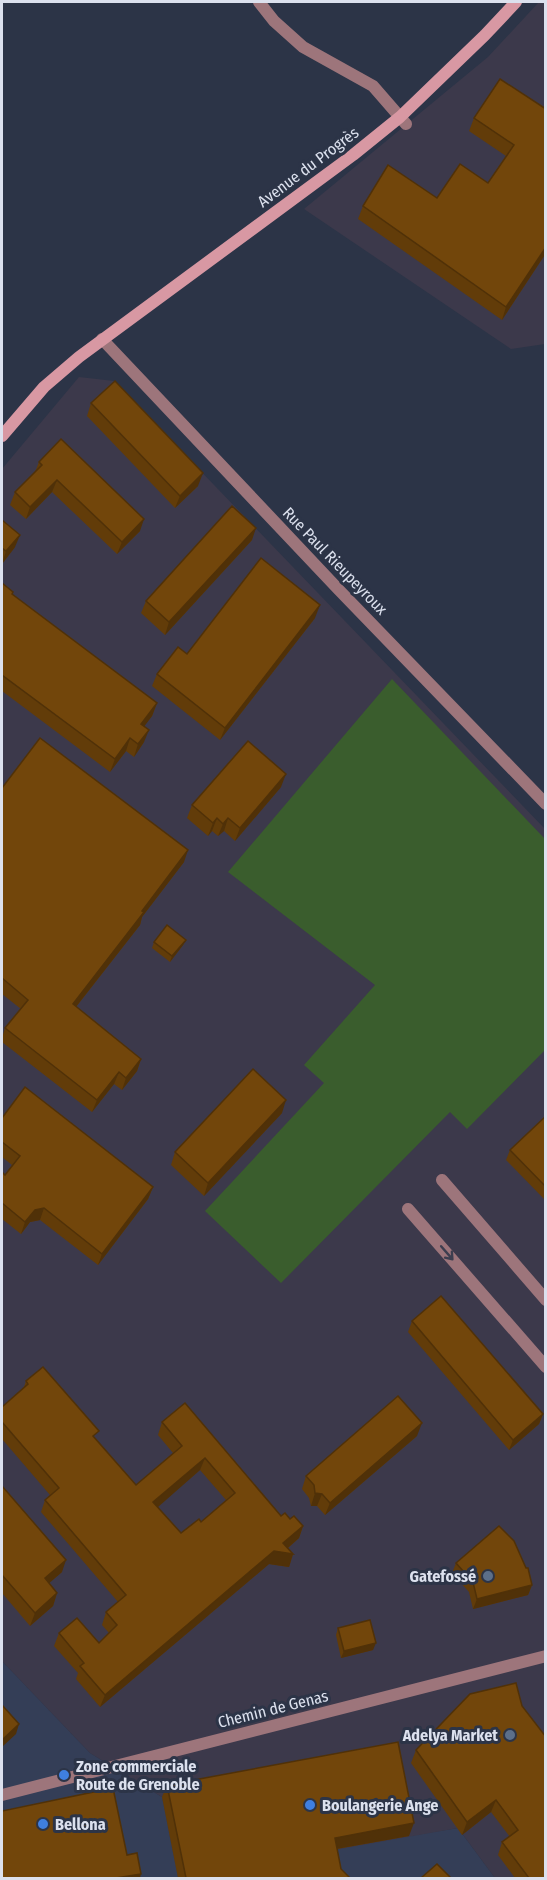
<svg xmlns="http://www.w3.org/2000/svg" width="547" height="1880" viewBox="0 0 547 1880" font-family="'Fira Sans Condensed',sans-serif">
	<rect width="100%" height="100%" fill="#2c3447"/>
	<path fill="#343e57" d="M 2,1661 L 90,1753 L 162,1797 L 409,1836 L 458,1828 L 495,1878 L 2,1878 Z"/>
	<g fill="#3c394b">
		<path d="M 539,2 L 545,2 L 545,344 L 511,349 L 304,209 L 488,57 Z"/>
		<path d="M 79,377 L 114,381 L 545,829 L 545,1878 L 495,1878 L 458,1828 L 178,1878 L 162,1797 L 90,1753 L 2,1661 L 2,469 Z"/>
	</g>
	<path fill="#3a5d2d" d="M 392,679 L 545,839 L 545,1050 L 467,1129 L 450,1112 L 281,1283 L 205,1211 L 324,1083 L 304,1065 L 375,985 L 228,872 Z"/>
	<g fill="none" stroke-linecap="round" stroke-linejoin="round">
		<g stroke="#9d757b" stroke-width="12">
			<path d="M 259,2 L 274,21 L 303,47 L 373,86 L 406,124"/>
			<path d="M 102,339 L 339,590 L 546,804"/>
			<path d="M 442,1180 L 546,1300"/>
			<path d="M 408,1209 L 546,1367"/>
			<path d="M 2,1795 L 546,1656"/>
		</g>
		<path stroke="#d898a3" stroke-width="12" d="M 2,436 L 44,387 L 79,357 L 353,155 L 400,117 L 485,35 L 516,2"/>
	</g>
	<g fill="#623c09" fill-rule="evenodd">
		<path d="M 546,109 L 546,253 L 502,320 L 358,219 L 363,206 L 437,198 L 488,183 L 506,156 L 469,131 L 474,118 Z"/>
		<path d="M 91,403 L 198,486 L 175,508 L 87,416 Z"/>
		<path d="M 39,462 L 140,531 L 117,554 L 52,492 L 26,519 L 10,505 L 15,492 L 35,472 Z"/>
		<path d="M 2,520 L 15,547 L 2,564 Z"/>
		<path d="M 252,540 L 165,635 L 141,613 L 146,601 Z"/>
		<path d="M 2,583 L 12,595 L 157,703 L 152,716 L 144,726 L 144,742 L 134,757 L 126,751 L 110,772 L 2,691 Z"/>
		<path d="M 315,618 L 220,740 L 152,686 L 157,674 Z"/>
		<path d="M 281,787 L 235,841 L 224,831 L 218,836 L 212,831 L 208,836 L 187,818 L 192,805 Z"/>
		<path d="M 2,788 L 184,862 L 142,917 L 140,925 L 76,1007 L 141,1059 L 137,1071 L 122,1090 L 114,1084 L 92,1112 L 2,1042 L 2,1038 L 5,1028 L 21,1009 L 2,994 Z"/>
		<path d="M 186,940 L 183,945 L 170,962 L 152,948 L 154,942 Z"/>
		<path d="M 282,1113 L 204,1196 L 171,1165 L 175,1152 Z"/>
		<path d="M 546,1116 L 546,1201 L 506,1160 L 510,1150 Z"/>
		<path d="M 2,1118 L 153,1187 L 148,1199 L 98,1265 L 40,1220 L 30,1222 L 21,1234 L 2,1219 L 2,1172 L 5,1175 L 12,1165 L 2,1157 Z"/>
		<path d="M 412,1321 L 543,1414 L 539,1424 L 509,1450 L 408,1332 Z"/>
		<path d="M 26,1381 L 96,1439 L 136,1485 L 173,1453 L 158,1435 L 162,1422 L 281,1516 L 303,1526 L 299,1538 L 288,1548 L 293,1554 L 289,1567 L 269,1564 L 100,1707 L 76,1679 L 78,1673 L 54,1646 L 59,1633 L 99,1643 L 109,1633 L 102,1625 L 106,1612 L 118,1602 L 41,1512 L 45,1500 L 50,1495 L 2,1439 L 2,1407 L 24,1387 ZM 200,1470 L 226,1500 L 201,1522 L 181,1533 L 157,1507 Z"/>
		<path d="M 417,1436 L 325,1515 L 317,1506 L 311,1506 L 309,1498 L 302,1489 L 306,1476 Z"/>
		<path d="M 2,1486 L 62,1572 L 49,1583 L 57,1593 L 53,1606 L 30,1626 L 2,1593 Z"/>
		<path d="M 456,1563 L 526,1568 L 532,1585 L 528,1595 L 473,1609 L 469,1592 L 452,1573 Z"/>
		<path d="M 338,1628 L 373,1650 L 341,1658 L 336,1635 Z"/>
		<path d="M 470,1694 L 546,1878 L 515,1878 L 498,1855 L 502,1842 L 510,1837 L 491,1812 L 462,1835 L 411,1763 L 416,1750 Z"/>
		<path d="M 167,1785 L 409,1836 L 337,1849 L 341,1869 L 350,1878 L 178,1878 L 162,1797 Z"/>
	</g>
	<g fill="#503108">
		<path d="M 546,247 L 546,253 L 502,320 L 506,307 Z"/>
		<path d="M 203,473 L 198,486 L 175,508 L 180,496 Z"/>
		<path d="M 57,480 L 52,492 L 26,519 L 30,507 Z"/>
		<path d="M 144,519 L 140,531 L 117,554 L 122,542 Z"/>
		<path d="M 256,528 L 252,540 L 165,635 L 169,622 Z"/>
		<path d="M 20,535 L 15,547 L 2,564 L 6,551 Z"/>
		<path d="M 320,605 L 315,618 L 220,740 L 225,728 Z"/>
		<path d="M 157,703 L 152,716 L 137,736 L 141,724 Z"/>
		<path d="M 149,730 L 144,742 L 134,757 L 138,744 Z"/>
		<path d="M 130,738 L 126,751 L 110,772 L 115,759 Z"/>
		<path d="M 286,774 L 281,787 L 235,841 L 240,828 Z"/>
		<path d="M 217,818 L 212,831 L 208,836 L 213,823 Z"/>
		<path d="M 228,818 L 224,831 L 218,836 L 223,824 Z"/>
		<path d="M 188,850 L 184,862 L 142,917 L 140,925 L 68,1017 L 73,1004 Z"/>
		<path d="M 186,940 L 183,945 L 170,962 L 172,956 Z"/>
		<path d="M 141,1059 L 137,1071 L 122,1090 L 126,1078 Z"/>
		<path d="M 119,1072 L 114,1084 L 92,1112 L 97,1100 Z"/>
		<path d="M 286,1100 L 282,1113 L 204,1196 L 208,1183 Z"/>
		<path d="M 153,1187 L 148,1199 L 98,1265 L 102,1254 Z"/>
		<path d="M 44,1208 L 40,1220 L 30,1222 L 21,1234 L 25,1222 L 35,1210 Z"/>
		<path d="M 543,1414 L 539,1424 L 509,1450 L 513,1440 Z"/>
		<path d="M 422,1423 L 417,1436 L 325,1515 L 330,1503 Z"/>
		<path d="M 205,1458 L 200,1470 L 149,1515 L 153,1502 Z"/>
		<path d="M 315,1493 L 322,1494 L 317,1506 L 311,1506 Z"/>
		<path d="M 303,1526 L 299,1538 L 282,1553 L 293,1554 L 289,1567 L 269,1564 L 100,1707 L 105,1695 Z"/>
		<path d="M 66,1560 L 62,1572 L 40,1591 L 45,1578 Z"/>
		<path d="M 532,1585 L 528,1595 L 473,1609 L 477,1599 Z"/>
		<path d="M 57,1593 L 53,1606 L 30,1626 L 35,1613 Z"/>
		<path d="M 376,1643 L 373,1650 L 341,1658 L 344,1651 Z"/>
		<path d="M 19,1724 L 16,1734 L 2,1747 L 2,1740 Z"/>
		<path d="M 496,1800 L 491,1812 L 462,1835 L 467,1822 Z"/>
		<path d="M 414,1823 L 409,1836 L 330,1850 L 335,1838 Z"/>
		<path d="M 141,1874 L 140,1878 L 116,1878 Z"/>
	</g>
	<g fill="#72460b" stroke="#503108" stroke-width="1.5" fill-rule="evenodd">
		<path d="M 500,79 L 546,109 L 546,247 L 506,307 L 363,206 L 388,165 L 437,198 L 460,164 L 488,183 L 514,145 L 474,118 Z"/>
		<path d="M 115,381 L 203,473 L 180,496 L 91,403 Z"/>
		<path d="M 61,439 L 144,519 L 122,542 L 57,480 L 30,507 L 15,492 L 42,465 L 39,462 Z"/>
		<path d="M 232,506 L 256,528 L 169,622 L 146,601 Z"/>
		<path d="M 2,520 L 20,535 L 6,551 L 2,548 Z"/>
		<path d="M 261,558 L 320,605 L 225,728 L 157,674 L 178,647 L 187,654 Z"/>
		<path d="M 2,583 L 13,592 L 12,594 L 157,703 L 141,724 L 149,730 L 138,744 L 130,738 L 115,759 L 2,675 Z"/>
		<path d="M 40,738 L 188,850 L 142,911 L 144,912 L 73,1004 L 141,1059 L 126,1078 L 119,1072 L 97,1100 L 5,1028 L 28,1000 L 2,978 L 2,788 Z"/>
		<path d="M 248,741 L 286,774 L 240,828 L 228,818 L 223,824 L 217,818 L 213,823 L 192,805 Z"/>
		<path d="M 167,925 L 186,940 L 172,956 L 154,942 Z"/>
		<path d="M 253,1069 L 286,1100 L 208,1183 L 175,1152 Z"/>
		<path d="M 25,1087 L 153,1187 L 102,1254 L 44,1208 L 35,1210 L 25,1222 L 2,1203 L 2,1172 L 5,1175 L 20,1156 L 2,1142 L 2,1118 Z"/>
		<path d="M 546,1116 L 546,1187 L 510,1150 Z"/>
		<path d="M 441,1296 L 543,1414 L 513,1440 L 412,1321 Z"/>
		<path d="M 43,1367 L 99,1431 L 93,1436 L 136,1485 L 182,1446 L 162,1422 L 185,1403 L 281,1516 L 285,1513 L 290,1519 L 294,1516 L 303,1526 L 283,1543 L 293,1554 L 274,1551 L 105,1695 L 80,1666 L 84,1663 L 59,1633 L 77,1618 L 99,1643 L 117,1625 L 106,1612 L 126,1595 L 45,1500 L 59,1488 L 2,1422 L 2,1407 L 28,1384 L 26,1381 ZM 205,1458 L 235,1493 L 201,1522 L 199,1519 L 181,1533 L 153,1502 Z"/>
		<path d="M 398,1396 L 422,1423 L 330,1503 L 322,1494 L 315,1493 L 314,1485 L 306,1476 Z"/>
		<path d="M 2,1486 L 66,1560 L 45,1578 L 57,1593 L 35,1613 L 2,1575 Z"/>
		<path d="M 499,1526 L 514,1541 L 526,1568 L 528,1568 L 532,1585 L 477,1599 L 473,1582 L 456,1563 Z"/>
		<path d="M 370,1620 L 376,1643 L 344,1651 L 338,1628 Z"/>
		<path d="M 516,1683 L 522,1706 L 546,1737 L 546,1878 L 529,1878 L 502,1842 L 518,1830 L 496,1800 L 467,1822 L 416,1750 L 470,1694 Z"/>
		<path d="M 2,1705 L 19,1724 L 2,1740 Z"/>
		<path d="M 398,1742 L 414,1823 L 335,1838 L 341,1869 L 350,1878 L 186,1878 L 167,1785 Z"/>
		<path d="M 113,1788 L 127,1855 L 137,1853 L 141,1874 L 116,1878 L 2,1878 L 2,1811 Z"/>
		<path d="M 437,1864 L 451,1878 L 421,1878 Z"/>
	</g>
	<defs><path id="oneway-shaft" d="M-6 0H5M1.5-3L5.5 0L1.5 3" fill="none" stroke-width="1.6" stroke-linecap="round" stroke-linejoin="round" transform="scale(1.5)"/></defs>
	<use stroke="#3d3e4f" href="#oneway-shaft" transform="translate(447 1253) rotate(49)"/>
	<g fill="#5c6f8a" stroke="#2c3447" stroke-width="2">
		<circle cx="488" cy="1576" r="6"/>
		<circle cx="510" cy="1735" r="6"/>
	</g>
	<g fill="#3f7fe0" stroke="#2c3447" stroke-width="2">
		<circle cx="64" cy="1775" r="6"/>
		<circle cx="310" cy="1805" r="6"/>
		<circle cx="43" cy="1824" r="6"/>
	</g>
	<g text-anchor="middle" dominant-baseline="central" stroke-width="6" stroke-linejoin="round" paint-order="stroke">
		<g font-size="16" fill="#dce1ee" stroke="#2c3447">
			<text transform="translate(308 167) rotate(-37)">Avenue du Progrès</text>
			<text transform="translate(335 561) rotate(46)">Rue Paul Rieupeyroux</text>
			<text transform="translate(273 1709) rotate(-14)">Chemin de Genas</text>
		</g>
		<g font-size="16" font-weight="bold" fill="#dce1ee" stroke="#2c3447" text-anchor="start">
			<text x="476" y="1576" text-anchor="end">Gatefossé</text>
			<text x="498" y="1735" text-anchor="end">Adelya Market</text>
			<text x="76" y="1766">Zone commerciale<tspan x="76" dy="18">Route de Grenoble</tspan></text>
			<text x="322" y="1805">Boulangerie Ange</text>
			<text x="55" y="1824">Bellona</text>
		</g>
	</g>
	<rect width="547" height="1880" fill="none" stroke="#dce1ee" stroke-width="6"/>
</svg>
